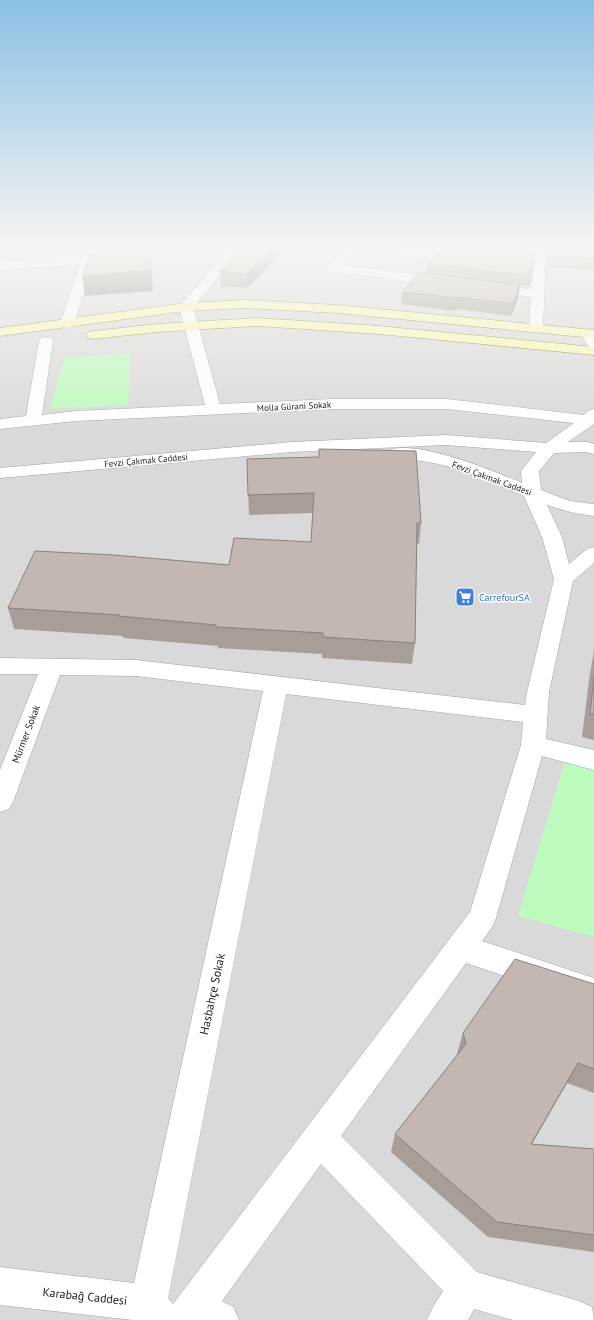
<svg xmlns="http://www.w3.org/2000/svg" width="594" height="1320" viewBox="0 0 594 1320" font-family="'PT Sans',sans-serif">
	<rect width="100%" height="100%" fill="#eee9e1"/>
	<rect fill="#dad9d9" x="0" y="249" width="594" height="1071"/>
	<g fill="#bcfabd">
		<path d="M 131,353 L 128,405 L 50,409 L 64,358 Z"/>
		<path d="M 565,760 L 594,767 L 594,937 L 518,916 Z"/>
	</g>
	<g fill="none" stroke-linecap="round" stroke-linejoin="round">
		<g stroke="#a3a3a3" stroke-width="1">
			<g id="minor">
				<path d="M 85,249 L 97,249 L 74,324 L 72,327 L 67,328 L 62,327 L 60,324 L 80,264 L 0,270 L 0,262 L 82,257 Z"/>
				<path d="M 229,249 L 242,249 L 193,307 L 220,404 L 332,399 L 447,399 L 584,415 L 588,411 L 594,409 L 594,424 L 568,442 L 587,442 L 594,444 L 594,454 L 586,452 L 554,453 L 539,471 L 541,490 L 570,501 L 594,504 L 594,516 L 574,513 L 547,505 L 562,537 L 569,564 L 587,549 L 594,547 L 594,563 L 573,581 L 549,692 L 546,739 L 594,750 L 594,770 L 542,756 L 496,918 L 492,927 L 482,941 L 594,978 L 594,1006 L 466,963 L 341,1136 L 477,1272 L 579,1301 L 592,1307 L 594,1320 L 513,1320 L 474,1309 L 468,1320 L 427,1320 L 433,1307 L 443,1291 L 321,1164 L 222,1301 L 233,1307 L 239,1320 L 133,1320 L 0,1305 L 0,1267 L 134,1283 L 263,691 L 136,676 L 60,675 L 13,802 L 9,809 L 0,812 L 0,770 L 38,674 L 0,674 L 0,658 L 136,660 L 525,705 L 527,692 L 554,579 L 542,537 L 524,496 C 496,484 468,471 438,464 C 423,460 407,460 392,457 L 389,453 L 392,449 C 423,442 492,470 522,483 L 521,471 L 536,452 L 446,445 L 292,452 L 0,478 L 0,468 L 292,442 L 446,435 L 546,443 L 574,423 L 447,409 L 332,409 L 76,421 L 0,429 L 0,419 L 26,416 L 39,341 L 41,338 L 46,337 L 51,338 L 53,341 L 42,415 L 76,411 L 205,405 L 179,307 ZM 286,694 L 523,722 L 521,745 L 470,912 L 173,1304 L 168,1298 Z"/>
				<path d="M 343,249 L 356,249 L 342,265 L 443,278 L 448,279 L 449,282 L 448,285 L 443,286 L 329,271 L 327,268 Z"/>
				<path d="M 387,249 L 425,251 L 428,249 L 443,249 L 431,258 L 427,259 L 393,253 Z"/>
				<path d="M 534,249 L 546,249 L 543,327 L 541,330 L 536,331 L 531,330 L 529,327 L 531,297 L 489,292 L 484,291 L 482,288 L 484,285 L 489,284 L 531,289 Z"/>
				<path d="M 588,330 L 594,332 L 594,348 L 589,347 L 581,334 L 583,331 Z"/>
			</g>
		</g>
		<g stroke="#6f7403" stroke-width="1">
			<g id="secondary">
				<path d="M 244,300 L 337,305 L 594,330 L 594,338 L 337,313 L 244,308 L 186,311 L 0,336 L 0,328 L 186,303 Z"/>
				<path d="M 258,318 L 379,326 L 594,347 L 594,355 L 379,334 L 258,326 L 157,332 L 93,339 L 88,338 L 86,335 L 88,332 L 93,331 L 157,324 Z"/>
			</g>
		</g>
		<use href="#minor" fill="#fff" fill-rule="evenodd"/>
		<use href="#secondary" fill="#faf9b3" fill-rule="evenodd"/>
	</g>
	<g fill="#a79e98">
		<path d="M 283,249 L 282,253 L 247,288 L 221,286 L 220,271 Z"/>
		<path d="M 547,249 L 594,249 L 594,270 L 547,267 Z"/>
		<path d="M 428,264 L 532,276 L 530,286 L 520,285 L 518,297 L 511,316 L 456,309 L 455,311 L 401,304 L 402,292 L 427,273 Z"/>
		<path d="M 247,459 L 421,523 L 419,544 L 417,543 L 415,643 L 412,664 L 322,658 L 322,654 L 218,648 L 218,646 L 123,638 L 123,636 L 14,629 L 8,608 L 229,565 L 311,542 L 313,513 L 249,515 Z"/>
		<path d="M 594,650 L 594,740 L 582,737 L 589,680 Z"/>
		<path d="M 594,984 L 594,1093 L 567,1083 L 532,1144 L 594,1149 L 594,1252 L 488,1237 L 391,1152 L 395,1134 L 457,1055 L 457,1054 L 463,1033 Z"/>
	</g>
	<g fill="#88817c">
		<path d="M 272,249 L 283,249 L 282,253 L 247,288 L 247,274 Z"/>
		<path d="M 150,254 L 152,274 L 153,291 L 85,296 L 82,276 Z"/>
		<path d="M 520,285 L 518,297 L 511,316 L 513,304 Z"/>
		<path d="M 457,297 L 456,309 L 455,311 L 456,298 Z"/>
		<path d="M 578,1063 L 567,1083 L 521,1161 L 531,1144 Z"/>
	</g>
	<g fill="#c2b8b1" stroke="#88817c">
		<path d="M 241,249 L 272,249 L 247,274 L 220,271 Z"/>
		<path d="M 441,249 L 534,249 L 532,276 L 428,264 Z"/>
		<path d="M 549,249 L 594,249 L 594,259 L 549,256 Z"/>
		<path d="M 150,254 L 150,270 L 82,276 L 90,255 Z"/>
		<path d="M 420,272 L 520,285 L 513,304 L 457,297 L 456,298 L 402,292 Z"/>
		<path d="M 319,449 L 416,451 L 421,523 L 417,523 L 415,643 L 323,637 L 323,633 L 216,627 L 216,625 L 119,616 L 120,615 L 8,608 L 35,551 L 114,555 L 229,565 L 234,538 L 311,542 L 314,493 L 248,495 L 247,459 L 319,457 Z"/>
		<path d="M 594,677 L 594,714 L 590,714 Z"/>
		<path d="M 515,959 L 594,984 L 594,1069 L 578,1063 L 531,1144 L 594,1149 L 594,1235 L 497,1222 L 395,1134 L 466,1044 L 463,1033 Z"/>
	</g>
	<linearGradient id="sky" x2="0" y2="1"><stop stop-color="#8bc0e4"/><stop offset="0.57" stop-color="#f7f5f2"/><stop offset="1" stop-color="#f7f5f2" stop-opacity="0"/></linearGradient>
	<rect width="594" height="434" fill="url(#sky)"/>
	<defs>
		<g id="supermarket-square" transform="scale(1)"><rect x="-9" y="-9" width="18" height="18" rx="4" fill="#3f7fe0" stroke="#fff"/><path d="M-6-5.5h2.5l.6 2H6L4.5 2H-2.5L-4.4-4H-6ZM-1.5 3.2a1.3 1.3 0 1 0 .1 0ZM3 3.2a1.3 1.3 0 1 0 .1 0Z" fill="#fff"/></g>
	</defs>
	<g fill-rule="evenodd">
		<use href="#supermarket-square" x="465" y="597"/>
	</g>
	<g text-anchor="middle" dominant-baseline="central" stroke-width="3" stroke-linejoin="round" paint-order="stroke">
		<g font-size="9" fill="#1c1c1c" stroke="#fff">
			<text transform="translate(294 406) rotate(-3)">Molla Gürani Sokak</text>
			<text transform="translate(146 460) rotate(-5)">Fevzi Çakmak Caddesi</text>
			<text transform="translate(492 478) rotate(20)">Fevzi Çakmak Caddesi</text>
		</g>
		<g font-size="10" fill="#366cbe" stroke="#fff" text-anchor="start">
			<text x="479" y="597">CarrefourSA</text>
		</g>
		<g font-size="10" fill="#1c1c1c" stroke="#fff">
			<text transform="translate(26 734) rotate(-69)">Mürmer Sokak</text>
		</g>
		<g font-size="12" fill="#1c1c1c" stroke="#fff">
			<text transform="translate(212 994) rotate(-78)">Hasbahçe Sokak</text>
			<text transform="translate(85 1296) rotate(6)">Karabağ Caddesi</text>
		</g>
	</g>
</svg>
